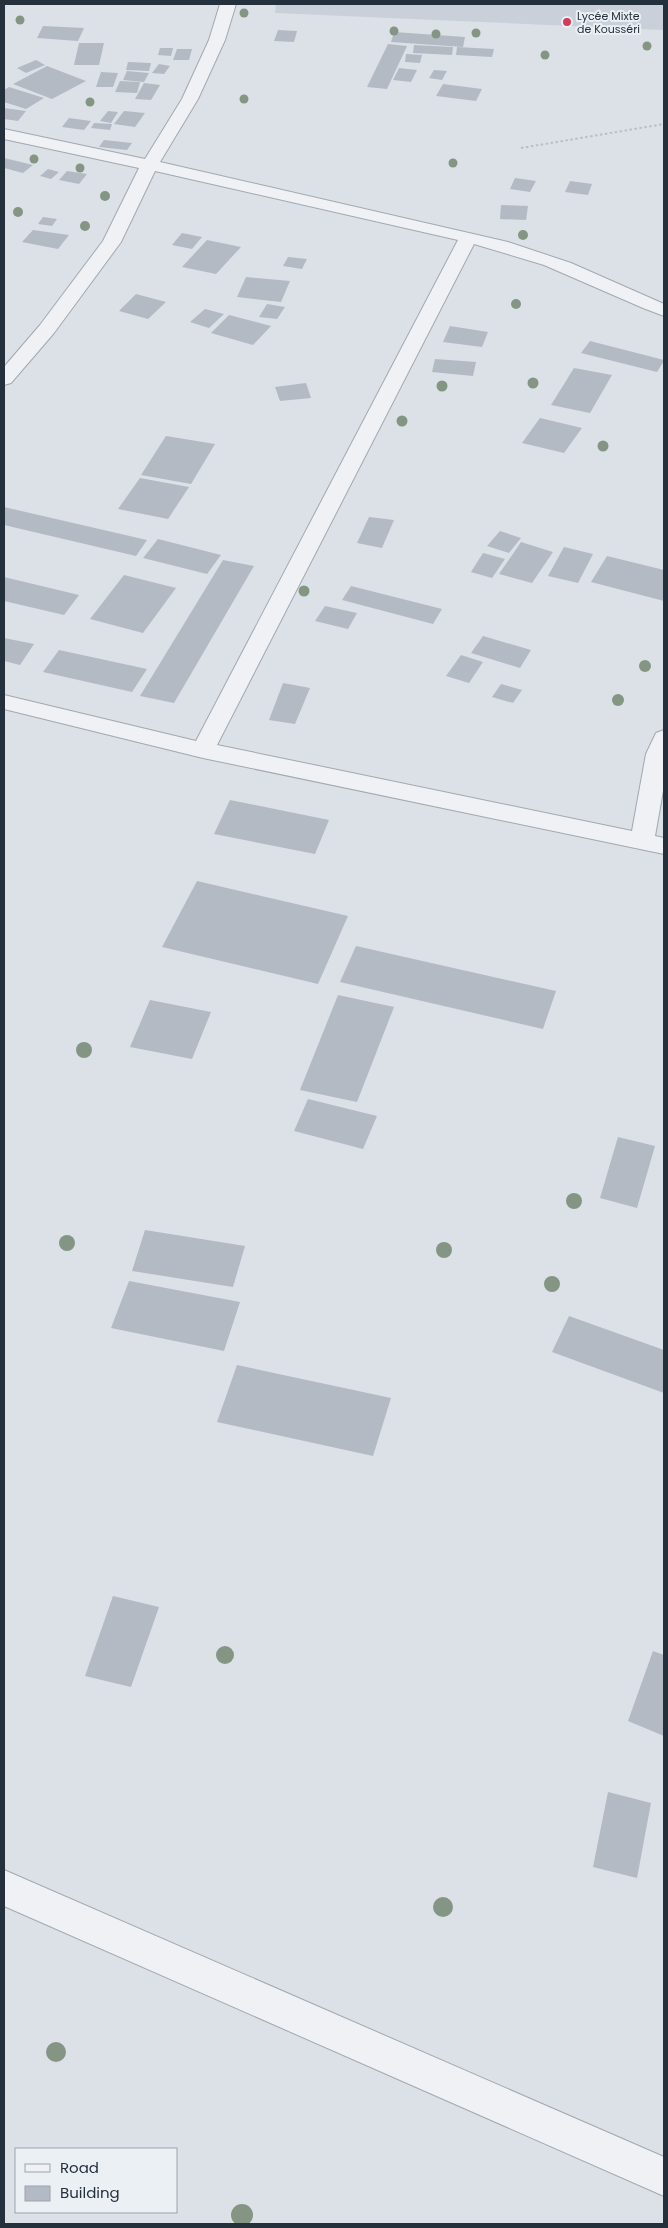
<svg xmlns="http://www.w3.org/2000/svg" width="668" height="2228" viewBox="0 0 668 2228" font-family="Poppins,sans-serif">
	<rect width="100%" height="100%" fill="#dce1e7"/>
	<path fill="#cad0d9" d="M 276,4 L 664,4 L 664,30 L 275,13 Z"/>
	<g fill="#b3bac4">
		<path d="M 43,26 L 84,28 L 78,41 L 37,38 Z"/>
		<path d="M 278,30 L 297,31 L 294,42 L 274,41 Z"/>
		<path d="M 394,32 L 465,37 L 463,47 L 391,42 Z"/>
		<path d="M 79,43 L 104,43 L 99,65 L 74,65 Z"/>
		<path d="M 388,44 L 407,46 L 387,89 L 367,87 Z"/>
		<path d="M 414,45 L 453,47 L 452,55 L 413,53 Z"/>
		<path d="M 457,47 L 494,49 L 492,57 L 456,55 Z"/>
		<path d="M 160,48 L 173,48 L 171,56 L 158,55 Z"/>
		<path d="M 177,49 L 192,49 L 189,60 L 173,60 Z"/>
		<path d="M 406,54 L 422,55 L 420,63 L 405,62 Z"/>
		<path d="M 36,60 L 45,65 L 26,73 L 17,68 Z"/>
		<path d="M 128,62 L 151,63 L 149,71 L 126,70 Z"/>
		<path d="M 159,64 L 170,66 L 164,74 L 152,73 Z"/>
		<path d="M 47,66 L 86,81 L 52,99 L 13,84 Z"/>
		<path d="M 399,68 L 417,70 L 411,82 L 393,80 Z"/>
		<path d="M 434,70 L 447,71 L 442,80 L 429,78 Z"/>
		<path d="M 127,71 L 149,73 L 144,82 L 123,80 Z"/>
		<path d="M 101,72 L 118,73 L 113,87 L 96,87 Z"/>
		<path d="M 120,81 L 140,82 L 137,93 L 115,92 Z"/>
		<path d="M 144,83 L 160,85 L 151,100 L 135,99 Z"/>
		<path d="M 443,84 L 482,89 L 476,101 L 436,96 Z"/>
		<path d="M 9,87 L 44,98 L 26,109 L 4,102 L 4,90 Z"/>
		<path d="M 4,108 L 26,111 L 18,121 L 4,119 Z"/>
		<path d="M 108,111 L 118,112 L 111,123 L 100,121 Z"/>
		<path d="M 124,111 L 145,113 L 135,127 L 114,124 Z"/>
		<path d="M 69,118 L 91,121 L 84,130 L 62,127 Z"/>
		<path d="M 94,123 L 112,124 L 110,130 L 91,128 Z"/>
		<path d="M 104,140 L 132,143 L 127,150 L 99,147 Z"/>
		<path d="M 4,158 L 33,165 L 23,173 L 4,168 Z"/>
		<path d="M 48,169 L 59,172 L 51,179 L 40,176 Z"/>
		<path d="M 67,171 L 87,174 L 79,184 L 59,180 Z"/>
		<path d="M 515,178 L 536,181 L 530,192 L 510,189 Z"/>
		<path d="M 570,181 L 592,184 L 588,195 L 565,192 Z"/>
		<path d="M 501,205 L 528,206 L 526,220 L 500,219 Z"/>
		<path d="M 43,217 L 57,219 L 52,226 L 38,224 Z"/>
		<path d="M 33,230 L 69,235 L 58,249 L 22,242 Z"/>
		<path d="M 182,233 L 202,237 L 192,249 L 172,245 Z"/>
		<path d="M 207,240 L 241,247 L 216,274 L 182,267 Z"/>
		<path d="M 288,257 L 307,259 L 302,269 L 283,266 Z"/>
		<path d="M 246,277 L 290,281 L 281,302 L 237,297 Z"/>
		<path d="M 136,294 L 166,302 L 148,319 L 119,311 Z"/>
		<path d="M 267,304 L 285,307 L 277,319 L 259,317 Z"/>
		<path d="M 205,309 L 224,314 L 209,328 L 190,322 Z"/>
		<path d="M 229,315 L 271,326 L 253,345 L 211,333 Z"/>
		<path d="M 450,326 L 488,332 L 482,347 L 443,342 Z"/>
		<path d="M 590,341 L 664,360 L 664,361 L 657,372 L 581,353 Z"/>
		<path d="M 435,359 L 476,362 L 473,376 L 432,372 Z"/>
		<path d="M 574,368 L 612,375 L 590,413 L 551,405 Z"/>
		<path d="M 306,383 L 311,398 L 280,401 L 275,387 Z"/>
		<path d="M 540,418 L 582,428 L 564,453 L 522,443 Z"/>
		<path d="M 166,436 L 215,444 L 191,484 L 141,475 Z"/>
		<path d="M 140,478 L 189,487 L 168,519 L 118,509 Z"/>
		<path d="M 4,507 L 147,540 L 136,556 L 4,525 Z"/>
		<path d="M 369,517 L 394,520 L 382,548 L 357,543 Z"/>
		<path d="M 500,531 L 521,538 L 509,553 L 487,546 Z"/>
		<path d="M 158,539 L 221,555 L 207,574 L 143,558 Z"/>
		<path d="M 521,542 L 553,552 L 532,583 L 499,574 Z"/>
		<path d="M 564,547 L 593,554 L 578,583 L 548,576 Z"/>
		<path d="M 483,553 L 505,559 L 492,578 L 471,572 Z"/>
		<path d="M 607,556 L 664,570 L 664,601 L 591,582 Z"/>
		<path d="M 223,560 L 254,566 L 174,703 L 140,696 Z"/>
		<path d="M 124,575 L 176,588 L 143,633 L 90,619 Z"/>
		<path d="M 4,577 L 79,595 L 64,615 L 4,601 Z"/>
		<path d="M 351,586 L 442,609 L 433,624 L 342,600 Z"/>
		<path d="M 325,606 L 357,613 L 348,629 L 315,621 Z"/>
		<path d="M 483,636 L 531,650 L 520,668 L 471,653 Z"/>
		<path d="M 4,638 L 34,644 L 20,665 L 4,661 Z"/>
		<path d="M 59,650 L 147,669 L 132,692 L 43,672 Z"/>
		<path d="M 461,655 L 483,662 L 469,683 L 446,676 Z"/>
		<path d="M 283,683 L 310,688 L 295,724 L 269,720 Z"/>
		<path d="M 501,684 L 522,690 L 513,703 L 492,697 Z"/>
		<path d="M 230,800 L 329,820 L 315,854 L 214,834 Z"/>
		<path d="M 197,881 L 348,916 L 318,984 L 162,947 Z"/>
		<path d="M 356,946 L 556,991 L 543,1029 L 340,982 Z"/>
		<path d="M 338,995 L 394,1007 L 357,1102 L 300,1090 Z"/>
		<path d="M 150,1000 L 211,1012 L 192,1059 L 130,1047 Z"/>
		<path d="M 308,1099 L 377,1116 L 363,1149 L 294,1131 Z"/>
		<path d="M 618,1137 L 655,1146 L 637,1208 L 600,1198 Z"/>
		<path d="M 145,1230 L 245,1246 L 233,1287 L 132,1271 Z"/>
		<path d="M 129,1281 L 240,1302 L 224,1351 L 111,1328 Z"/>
		<path d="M 569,1316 L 664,1350 L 664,1393 L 552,1352 Z"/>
		<path d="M 237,1365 L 391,1398 L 373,1456 L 217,1422 Z"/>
		<path d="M 113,1596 L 159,1607 L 131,1687 L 85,1676 Z"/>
		<path d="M 653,1651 L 664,1655 L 664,1736 L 628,1721 Z"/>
		<path d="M 608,1792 L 651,1803 L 637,1878 L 593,1867 Z"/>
	</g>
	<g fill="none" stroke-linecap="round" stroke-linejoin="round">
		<g stroke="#a1a8b1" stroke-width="2">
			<g id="minor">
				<path d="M 220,4 L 236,4 L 225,40 L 198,99 L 160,162 L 508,242 L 571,263 L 664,304 L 664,316 L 643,308 L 544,265 L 474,244 L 217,745 L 632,831 L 646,754 L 656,733 L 664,730 L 664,785 L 655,836 L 664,838 L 664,854 L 203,758 L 4,709 L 4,695 L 196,741 L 458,240 L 155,171 L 121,242 L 54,333 L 11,383 L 4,385 L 4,367 L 40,325 L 103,241 L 139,168 L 4,139 L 4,129 L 145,159 L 182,99 L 209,40 Z"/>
				<path d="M 4,1870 L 664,2157 L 664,2196 L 4,1906 Z"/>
			</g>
		</g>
		<path stroke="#babfc5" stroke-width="2" stroke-dasharray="2.5 2.5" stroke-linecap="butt" d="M 521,148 L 664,124"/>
		<use href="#minor" fill="#eff1f5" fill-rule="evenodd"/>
	</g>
	<g fill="#849683">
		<circle cx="244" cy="13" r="4.5"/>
		<circle cx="20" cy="20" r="4.5"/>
		<circle cx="394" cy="31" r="4.5"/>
		<circle cx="476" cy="33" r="4.5"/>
		<circle cx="436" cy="34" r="4.5"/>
		<circle cx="647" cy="46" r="4.5"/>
		<circle cx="545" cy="55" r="4.5"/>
		<circle cx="244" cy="99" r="4.5"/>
		<circle cx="90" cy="102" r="4.5"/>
		<circle cx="34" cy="159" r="4.5"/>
		<circle cx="453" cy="163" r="4.5"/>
		<circle cx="80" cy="168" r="4.5"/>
		<circle cx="105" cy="196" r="5"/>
		<circle cx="18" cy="212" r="5"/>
		<circle cx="85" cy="226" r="5"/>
		<circle cx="523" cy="235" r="5"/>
		<circle cx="516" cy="304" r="5"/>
		<circle cx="533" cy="383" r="5.5"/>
		<circle cx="442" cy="386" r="5.5"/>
		<circle cx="402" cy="421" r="5.5"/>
		<circle cx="603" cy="446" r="5.5"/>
		<circle cx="304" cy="591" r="5.5"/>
		<circle cx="645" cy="666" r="6"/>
		<circle cx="618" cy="700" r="6"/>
		<circle cx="84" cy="1050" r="8"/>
		<circle cx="574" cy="1201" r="8"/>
		<circle cx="67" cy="1243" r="8"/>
		<circle cx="444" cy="1250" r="8"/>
		<circle cx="552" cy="1284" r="8"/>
		<circle cx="225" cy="1655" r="9"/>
		<circle cx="443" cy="1907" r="10"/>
		<circle cx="56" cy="2052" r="10"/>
		<circle cx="242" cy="2215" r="11"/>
	</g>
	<circle fill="#d13b5c" stroke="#ebf0f4" stroke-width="2" cx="567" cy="22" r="5"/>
	<g text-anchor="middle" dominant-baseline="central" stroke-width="4" stroke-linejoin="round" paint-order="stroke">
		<g font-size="11" fill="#25303d" stroke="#ebf0f4" text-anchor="start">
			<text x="577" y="16">Lycée Mixte<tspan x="577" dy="13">de Kousséri</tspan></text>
		</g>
	</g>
	<rect width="668" height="2228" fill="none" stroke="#25303d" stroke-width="10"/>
	<rect x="15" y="2148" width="162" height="65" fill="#ebf0f4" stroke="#9ca3ab"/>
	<rect x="25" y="2164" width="25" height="8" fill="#eff1f5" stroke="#9ca3ab"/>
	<text x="60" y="2173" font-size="15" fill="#25303d">Road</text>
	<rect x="25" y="2186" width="25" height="15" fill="#b3bac4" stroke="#9ca3ab"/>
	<text x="60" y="2198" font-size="15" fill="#25303d">Building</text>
</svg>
